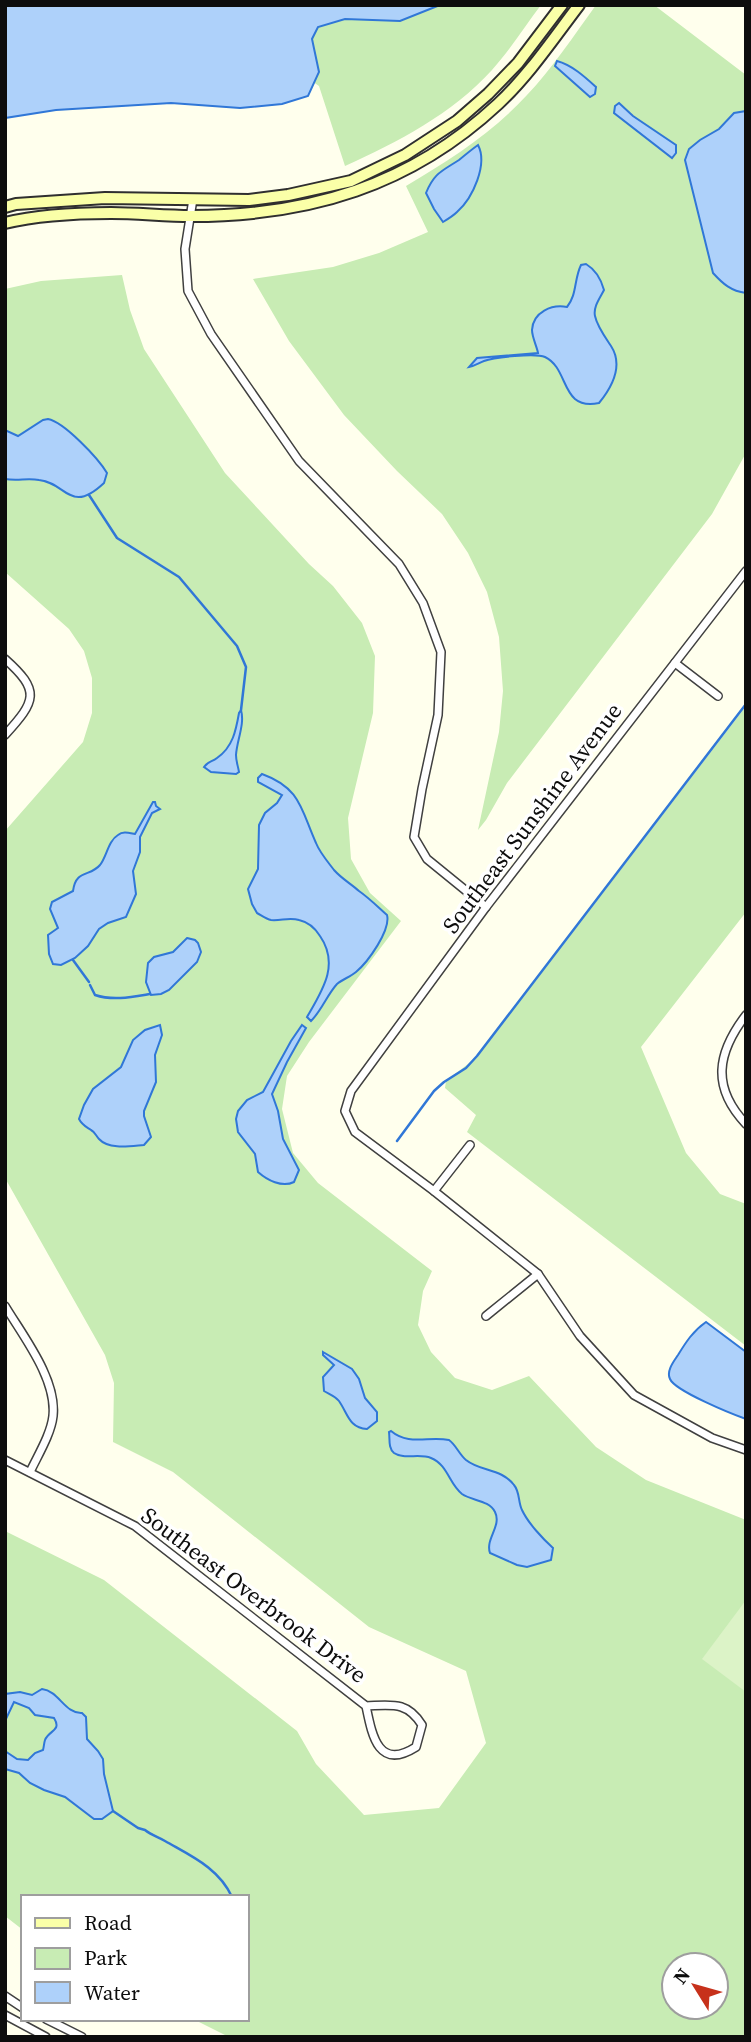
<svg xmlns="http://www.w3.org/2000/svg" width="751" height="2042" viewBox="0 0 751 2042" font-family="'Source Serif 4',serif">
	<rect width="100%" height="100%" fill="#ffffed"/>
	<g fill="#c8ecb4" fill-rule="evenodd">
		<path d="M 201,5 L 541,5 C 525,26 510,50 492,70 C 452,114 398,142 345,166 L 319,86 Z"/>
		<path d="M 596,5 L 654,5 L 746,75 L 746,453 L 712,514 L 507,783 L 486,820 L 478,830 L 499,732 L 503,691 L 499,637 L 487,592 L 468,553 L 442,514 L 397,471 L 344,415 L 289,341 L 253,279 L 333,267 L 379,253 L 428,232 L 406,186 C 451,159 491,134 527,95 C 551,70 575,34 596,5 Z"/>
		<path d="M 122,275 L 130,310 L 144,349 L 225,473 L 309,564 L 333,586 L 362,623 L 375,656 L 373,713 L 348,818 L 351,859 L 370,893 L 401,921 L 309,1042 L 287,1076 L 282,1109 L 293,1153 L 318,1183 L 432,1271 L 423,1291 L 418,1325 L 431,1352 L 455,1378 L 492,1390 L 529,1376 L 596,1447 L 646,1480 L 746,1520 L 746,2037 L 229,2037 L 193,2019 L 247,2019 L 247,1897 L 23,1897 L 23,1930 L 5,1916 L 5,1531 L 104,1580 L 297,1731 L 316,1764 L 364,1815 L 439,1808 L 486,1743 L 466,1671 L 369,1627 L 173,1472 L 113,1442 L 114,1383 L 105,1355 L 5,1178 L 5,831 L 83,742 L 92,713 L 92,678 L 84,651 L 69,629 L 5,572 L 5,289 L 41,281 ZM 674,1965 L 716,1965 L 716,2007 L 674,2007 Z"/>
		<path d="M 746,706 L 746,912 L 641,1047 L 686,1153 L 720,1194 L 746,1204 L 746,1346 L 467,1132 L 476,1115 L 445,1088 L 446,1081 L 477,1057 Z"/>
	</g>
	<path fill="#dcf3c7" d="M 746,1600 L 746,1692 L 702,1659 Z"/>
	<g fill="#aed1fa" stroke="#3077d7" stroke-width="2">
		<path d="M 5,5 L 440,5 L 400,21 L 345,19 L 318,27 L 312,39 L 319,72 L 308,96 L 282,104 L 240,108 L 171,103 L 56,110 L 5,118 Z"/>
		<path d="M 557,61 C 572,65 585,77 596,87 L 595,94 L 590,97 L 555,66 Z"/>
		<path d="M 619,103 L 633,116 L 676,145 L 676,153 L 672,158 L 614,113 L 615,106 Z"/>
		<path d="M 746,111 L 746,293 C 731,291 723,284 713,273 L 685,160 L 689,149 L 700,140 L 719,129 L 734,113 Z"/>
		<path d="M 478,145 C 488,164 473,198 457,212 C 453,216 448,219 443,222 L 434,209 L 426,193 C 434,173 442,171 459,160 C 465,155 471,150 478,145 Z"/>
		<path d="M 586,264 C 596,270 601,279 604,290 C 600,298 593,307 595,316 C 597,326 605,337 611,346 C 624,366 612,387 599,403 C 560,411 570,369 545,357 C 536,353 494,357 484,361 C 479,363 475,366 469,367 L 477,358 L 538,353 C 537,347 532,337 532,330 C 533,312 552,304 567,307 C 577,295 574,279 581,265 Z"/>
		<path d="M 48,419 C 64,422 98,458 107,473 L 104,483 C 70,515 67,483 39,480 C 28,478 17,481 5,479 L 5,430 L 18,436 L 43,420 Z"/>
		<path d="M 241,710 C 245,724 237,740 236,755 C 236,761 238,766 239,772 L 236,774 L 211,772 L 204,767 C 208,761 212,762 217,758 C 233,747 236,730 239,713 Z"/>
		<path d="M 262,774 C 301,788 301,810 316,843 C 320,853 328,862 334,870 C 342,879 350,883 359,891 C 369,898 378,907 387,915 C 391,930 368,962 356,972 C 350,977 343,979 337,984 C 327,995 322,1010 311,1021 L 307,1017 C 322,991 340,965 320,936 C 315,928 308,922 299,920 C 289,917 281,921 271,920 C 266,919 261,915 257,913 L 252,904 L 248,889 L 258,869 L 259,825 L 265,813 L 277,803 L 282,795 L 258,782 L 258,778 Z"/>
		<path d="M 153,802 L 155,802 L 156,806 L 160,809 L 152,813 L 140,837 L 140,852 L 133,871 L 136,894 L 126,917 L 108,923 L 99,929 L 88,946 L 75,958 L 61,965 L 53,964 L 49,954 L 48,935 L 58,928 L 50,909 L 52,902 L 73,891 C 76,869 90,877 100,865 C 107,856 108,841 118,835 C 123,831 129,833 135,834 Z"/>
		<path d="M 187,938 L 195,940 L 198,943 L 201,952 L 197,962 L 169,990 L 161,994 L 151,995 L 146,982 L 148,963 L 154,957 L 173,952 Z"/>
		<path d="M 160,1025 L 162,1035 L 155,1055 L 156,1082 L 144,1111 L 144,1116 L 151,1137 L 144,1145 C 131,1146 109,1150 99,1139 C 96,1136 95,1132 91,1130 C 85,1126 82,1125 79,1119 L 84,1105 L 93,1089 L 121,1067 L 133,1040 L 145,1030 Z"/>
		<path d="M 302,1025 L 306,1028 L 287,1062 L 272,1094 L 278,1111 L 283,1139 L 299,1170 L 294,1182 C 282,1188 267,1180 258,1172 L 255,1154 L 238,1132 L 236,1119 L 238,1111 L 247,1100 L 263,1092 L 291,1041 Z"/>
		<path d="M 706,1322 L 746,1352 L 746,1419 C 732,1414 675,1391 670,1379 C 666,1371 674,1361 678,1355 C 686,1342 693,1331 706,1322 Z"/>
		<path d="M 323,1352 L 352,1369 L 359,1379 L 365,1398 L 377,1412 L 377,1421 L 367,1429 C 349,1428 348,1414 339,1401 C 335,1396 329,1394 324,1391 L 323,1377 L 334,1365 L 323,1355 Z"/>
		<path d="M 391,1431 C 409,1446 428,1436 449,1440 C 456,1445 459,1454 466,1460 C 481,1472 501,1468 514,1485 C 520,1492 518,1502 522,1510 C 528,1523 543,1539 553,1548 L 551,1560 L 527,1567 L 517,1565 L 490,1553 C 485,1539 502,1526 495,1512 C 489,1500 472,1501 462,1494 C 449,1484 448,1465 431,1458 C 419,1453 404,1460 394,1453 C 388,1448 390,1439 389,1432 Z"/>
		<path d="M 42,1689 C 59,1691 65,1714 82,1713 L 86,1717 L 87,1739 L 98,1751 L 103,1759 L 104,1774 L 113,1811 L 102,1819 L 94,1819 L 65,1797 L 44,1790 L 30,1783 L 19,1773 L 5,1769 L 5,1751 L 17,1759 L 28,1760 L 35,1753 L 43,1750 C 44,1746 44,1743 45,1740 C 49,1730 62,1731 54,1718 L 35,1715 L 29,1708 L 14,1702 L 5,1721 L 5,1694 L 20,1692 L 32,1695 Z"/>
	</g>
	<g fill="none" stroke-linecap="round" stroke-linejoin="round">
		<g stroke="#3077d7" stroke-width="2.5">
			<path d="M 89,495 L 117,538 L 179,577 L 237,646 L 246,667 L 241,710"/>
			<path d="M 73,960 L 89,982"/>
			<path d="M 90,985 L 95,995 C 113,1001 132,997 150,994"/>
			<path d="M 397,1141 L 434,1091 L 444,1082 L 466,1068 L 477,1056 L 746,704"/>
			<path d="M 113,1811 L 138,1828 L 145,1830 C 151,1835 158,1837 165,1841 C 191,1856 219,1868 232,1897"/>
		</g>
		<g stroke="#404040" stroke-width="10">
			<g id="street">
				<path d="M 193,199 L 185,249 L 188,291 L 211,334 L 299,461 L 399,564 L 423,603 L 441,652 L 438,715 L 422,789 L 414,837 L 427,859 L 486,907"/>
				<path d="M 746,571 L 486,907 L 351,1091 L 345,1111 L 355,1132 L 434,1191 L 538,1274 L 580,1336 L 634,1395 L 712,1438 L 746,1450"/>
				<path d="M 5,659 C 41,691 36,701 5,735"/>
				<path d="M 675,663 L 718,696"/>
				<path d="M 746,1015 C 717,1053 711,1087 746,1124"/>
				<path d="M 434,1191 L 470,1145"/>
				<path d="M 5,1306 C 23,1336 57,1379 53,1416 C 51,1434 38,1455 30,1472"/>
				<path d="M 486,1316 L 538,1274"/>
				<path d="M 5,1460 L 135,1526 L 366,1706 C 392,1705 407,1701 422,1725 L 416,1747 C 378,1771 372,1735 366,1706"/>
				<path d="M 5,1996 L 23,2008"/>
				<path d="M 5,2015 L 46,2037"/>
				<path d="M 46,2019 L 82,2037"/>
			</g>
		</g>
		<g stroke="#2f2f2f" stroke-width="14">
			<g id="secondary">
				<path d="M 5,207 L 16,204 L 105,198 L 249,200 L 288,195 L 351,181 L 405,155 L 457,121 L 488,94 L 518,63 L 562,5"/>
				<path d="M 5,223 C 38,215 78,213 111,213 C 138,213 164,216 191,216 C 309,216 410,186 498,104 C 529,75 553,39 579,5"/>
			</g>
		</g>
		<use href="#street" stroke="#fff" stroke-width="7"/>
		<use href="#secondary" stroke="#faffa8" stroke-width="10"/>
	</g>
	<g text-anchor="middle" dominant-baseline="central" stroke-width="7" stroke-linejoin="round" paint-order="stroke">
		<g font-size="23" fill="#0d0d0d" stroke="#fff">
			<text transform="translate(532 818) rotate(-53)">Southeast Sunshine Avenue</text>
			<text transform="translate(254 1595) rotate(37)">Southeast Overbrook Drive</text>
		</g>
	</g>
	<rect width="751" height="2042" fill="none" stroke="#0d0d0d" stroke-width="14"/>
	<rect x="21" y="1895" width="228" height="126" fill="#ffffff" stroke="#9e9e9e" stroke-width="2"/>
	<rect x="35" y="1918" width="35" height="10" fill="#faffa8" stroke="#9e9e9e" stroke-width="2"/>
	<text x="84" y="1930" font-size="21" fill="#0d0d0d">Road</text>
	<rect x="35" y="1948" width="35" height="21" fill="#c8ecb4" stroke="#9e9e9e" stroke-width="2"/>
	<text x="84" y="1965" font-size="21" fill="#0d0d0d">Park</text>
	<rect x="35" y="1982" width="35" height="21" fill="#aed1fa" stroke="#9e9e9e" stroke-width="2"/>
	<text x="84" y="2000" font-size="21" fill="#0d0d0d">Water</text>
	<g transform="translate(695 1986) rotate(307)"><circle r="33" fill="#ffffff" stroke="#9e9e9e" stroke-width="2"/>
	<path d="M0-5L12 26L0 18L-12 26Z" fill="#c7311b"/>
	<text y="-10" font-size="19" font-weight="bold" text-anchor="middle" fill="#0d0d0d">N</text>
	</g>
</svg>
